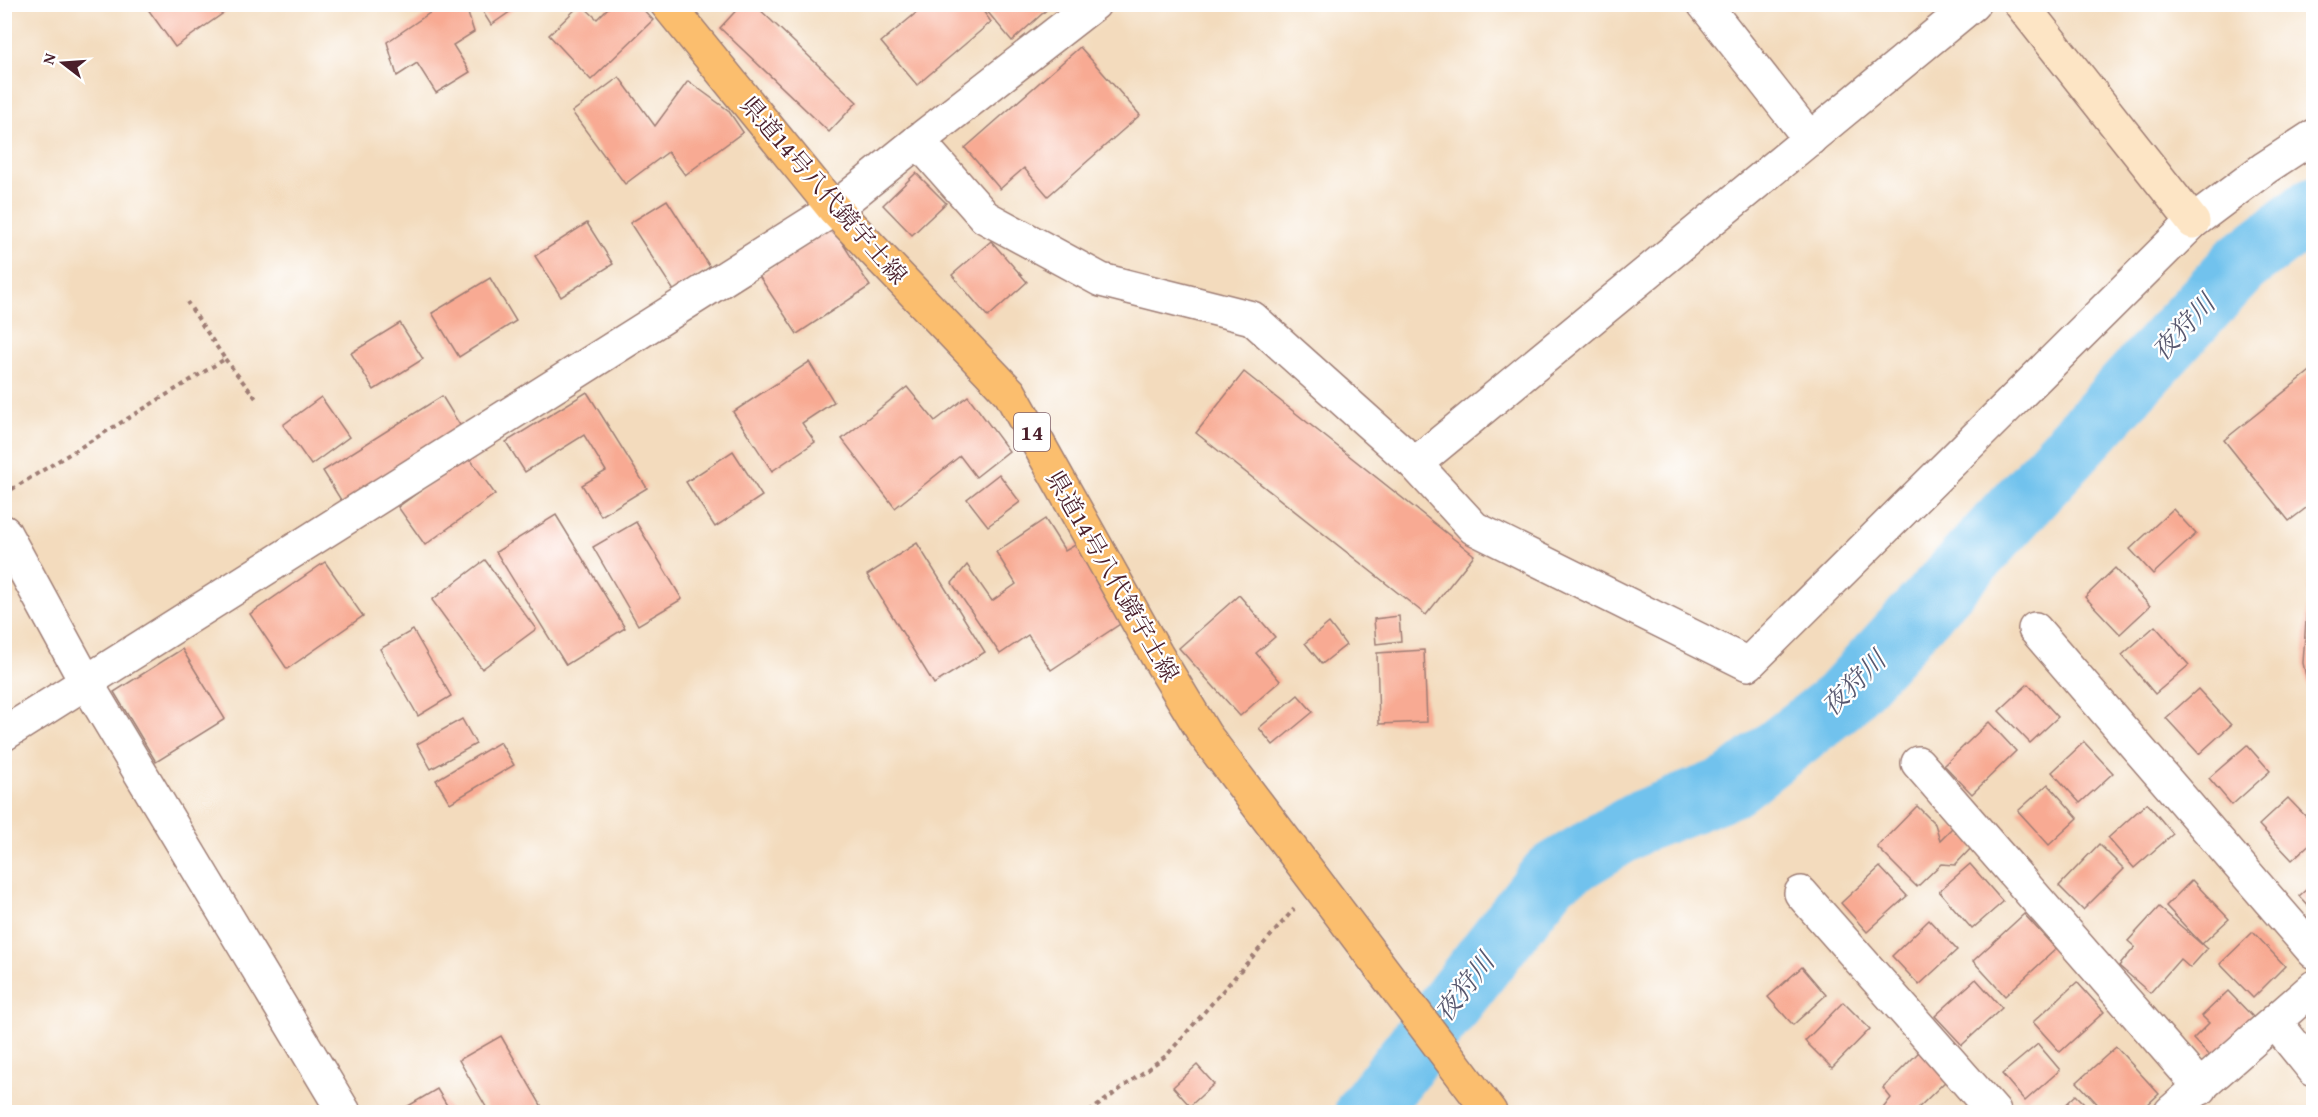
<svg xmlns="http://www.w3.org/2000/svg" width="2318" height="1117" viewBox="0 0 2318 1117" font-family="'Gentium Book Plus','Noto Serif JP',serif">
	<rect width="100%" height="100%" fill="#fff"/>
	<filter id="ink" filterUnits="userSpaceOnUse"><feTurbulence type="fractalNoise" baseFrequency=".0167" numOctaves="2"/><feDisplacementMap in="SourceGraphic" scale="12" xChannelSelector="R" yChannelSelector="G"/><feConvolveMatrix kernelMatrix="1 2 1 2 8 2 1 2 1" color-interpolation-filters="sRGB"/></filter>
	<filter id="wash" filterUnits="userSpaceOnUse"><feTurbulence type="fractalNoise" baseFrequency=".008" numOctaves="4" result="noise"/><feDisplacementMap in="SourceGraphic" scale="24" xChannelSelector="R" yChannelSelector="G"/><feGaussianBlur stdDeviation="1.35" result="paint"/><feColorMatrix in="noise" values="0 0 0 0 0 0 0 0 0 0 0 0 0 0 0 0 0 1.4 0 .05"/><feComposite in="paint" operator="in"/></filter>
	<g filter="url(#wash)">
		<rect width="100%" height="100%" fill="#f3dbbd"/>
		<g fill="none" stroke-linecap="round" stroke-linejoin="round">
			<path stroke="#71c2ed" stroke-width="63" d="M 1366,1112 L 1551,875 L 1637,823 L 1732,786 L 1840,701 L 2241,264 L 2314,208"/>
		</g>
		<g id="blocks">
			<g fill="#f8aa93">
				<path d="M 443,4 L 465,4 L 474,32 L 453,45 L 470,72 L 436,93 L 417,63 L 397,76 L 387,42 Z"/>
				<path d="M 478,4 L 521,4 L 491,25 Z"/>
				<path d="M 581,4 L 597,19 L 612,4 L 638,4 L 653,20 L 591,80 L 549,35 Z"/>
				<path d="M 742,4 L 754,4 L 857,102 L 829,132 L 720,28 Z"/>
				<path d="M 927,4 L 978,4 L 991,22 L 917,85 L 881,42 Z"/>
				<path d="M 981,4 L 1053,4 L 1012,41 Z"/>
				<path d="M 145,5 L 235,5 L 175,47 Z"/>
				<path d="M 1080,47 L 1140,115 L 1048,196 L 1024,168 L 1000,189 L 965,148 Z"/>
				<path d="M 619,77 L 655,126 L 688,81 L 728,110 L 743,132 L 685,175 L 668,152 L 625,184 L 572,112 Z"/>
				<path d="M 916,173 L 946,203 L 912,235 L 883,205 Z"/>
				<path d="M 667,200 L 710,267 L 674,291 L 630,223 Z"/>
				<path d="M 587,223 L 613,264 L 561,297 L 535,256 Z"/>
				<path d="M 832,227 L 870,286 L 797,334 L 759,276 Z"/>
				<path d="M 991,241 L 1027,282 L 988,317 L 952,275 Z"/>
				<path d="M 490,278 L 516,321 L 459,357 L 432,313 Z"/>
				<path d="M 400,323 L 423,359 L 374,390 L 351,353 Z"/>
				<path d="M 809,362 L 834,402 L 802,423 L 815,442 L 772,471 L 733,412 Z"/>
				<path d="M 2314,368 L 2314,502 L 2289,521 L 2224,440 Z"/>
				<path d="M 1244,372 L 1474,555 L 1426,615 L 1196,433 Z"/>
				<path d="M 907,387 L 935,421 L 968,396 L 1009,451 L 976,477 L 960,456 L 895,508 L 842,439 Z"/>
				<path d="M 587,392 L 647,488 L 601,516 L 582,485 L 606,471 L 584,435 L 525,472 L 506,442 Z"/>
				<path d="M 442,396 L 463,430 L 344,505 L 323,471 Z"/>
				<path d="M 321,397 L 349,437 L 311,465 L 283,425 Z"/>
				<path d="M 733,451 L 762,496 L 715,527 L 686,482 Z"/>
				<path d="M 468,456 L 495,494 L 425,545 L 398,507 Z"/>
				<path d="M 999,474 L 1020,502 L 988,526 L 967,499 Z"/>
				<path d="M 2173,509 L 2196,534 L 2153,574 L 2130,549 Z"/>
				<path d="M 556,515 L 625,628 L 566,665 L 496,552 Z"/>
				<path d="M 1045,519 L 1065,551 L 1082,541 L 1132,616 L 1051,670 L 1028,635 L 1000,654 L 952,583 L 967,565 L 992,601 L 1016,584 L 996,552 Z"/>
				<path d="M 636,522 L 682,599 L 638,625 L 593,547 Z"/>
				<path d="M 917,543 L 985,652 L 934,684 L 867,575 Z"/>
				<path d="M 485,560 L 536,629 L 482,669 L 432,600 Z"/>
				<path d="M 325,562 L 363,616 L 287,669 L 250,614 Z"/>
				<path d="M 2115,568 L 2150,606 L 2120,634 L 2085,597 Z"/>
				<path d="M 2314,571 L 2314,708 L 2313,708 L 2303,663 L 2309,579 Z"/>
				<path d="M 1239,595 L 1275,637 L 1256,653 L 1280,681 L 1240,716 L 1179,648 Z"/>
				<path d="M 1399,616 L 1401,641 L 1376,644 L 1374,619 Z"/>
				<path d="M 1329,623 L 1346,645 L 1322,664 L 1305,643 Z"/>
				<path d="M 2155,626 L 2189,665 L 2155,694 L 2122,655 Z"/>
				<path d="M 413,630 L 451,696 L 418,716 L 380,649 Z"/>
				<path d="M 182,649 L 225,719 L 156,762 L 114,692 Z"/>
				<path d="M 1424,650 L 1427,722 L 1379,724 L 1377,653 Z"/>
				<path d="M 2028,684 L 2058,717 L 2030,743 L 1999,711 Z"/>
				<path d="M 2198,689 L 2231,725 L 2199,754 L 2166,718 Z"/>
				<path d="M 1298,695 L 1313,712 L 1273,745 L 1259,728 Z"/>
				<path d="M 462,719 L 476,744 L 431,769 L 417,744 Z"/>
				<path d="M 1989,722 L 2016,751 L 1972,794 L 1944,765 Z"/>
				<path d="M 500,742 L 514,765 L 450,803 L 436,780 Z"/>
				<path d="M 2084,742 L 2113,773 L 2080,803 L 2052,772 Z"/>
				<path d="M 2247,745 L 2270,771 L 2232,805 L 2209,778 Z"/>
				<path d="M 2048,784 L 2078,818 L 2049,845 L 2018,811 Z"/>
				<path d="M 2288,798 L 2314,825 L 2314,840 L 2292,860 L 2259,825 Z"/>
				<path d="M 2147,803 L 2173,834 L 2134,868 L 2108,838 Z"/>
				<path d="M 1917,806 L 1935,824 L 1940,840 L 1954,826 L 1974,845 L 1955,865 L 1941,864 L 1917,887 L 1877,847 Z"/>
				<path d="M 2099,844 L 2124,869 L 2083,910 L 2059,886 Z"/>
				<path d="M 1970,864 L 2003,902 L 1972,929 L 1939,891 Z"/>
				<path d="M 1880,867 L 1907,896 L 1867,932 L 1841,903 Z"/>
				<path d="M 2192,880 L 2229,919 L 2202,944 L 2166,906 Z"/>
				<path d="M 2314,883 L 2314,912 L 2299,896 Z"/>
				<path d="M 2159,907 L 2207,949 L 2190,968 L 2180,959 L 2150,993 L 2119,966 L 2135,947 L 2128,941 Z"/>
				<path d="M 2024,914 L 2056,949 L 2005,996 L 1973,961 Z"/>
				<path d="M 1929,920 L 1957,950 L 1919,985 L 1892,956 Z"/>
				<path d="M 2253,932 L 2285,966 L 2253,998 L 2220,964 Z"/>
				<path d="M 1802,967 L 1826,995 L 1793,1025 L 1768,997 Z"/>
				<path d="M 1976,979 L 2002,1008 L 1962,1045 L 1935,1016 Z"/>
				<path d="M 2077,982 L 2104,1012 L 2060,1052 L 2033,1022 Z"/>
				<path d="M 2228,991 L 2255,1019 L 2212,1059 L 2193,1039 L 2209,1023 L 2202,1016 Z"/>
				<path d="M 1843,1002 L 1870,1029 L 1832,1068 L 1805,1041 Z"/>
				<path d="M 501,1036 L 545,1112 L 489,1112 L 459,1060 Z"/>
				<path d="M 2038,1044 L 2060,1070 L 2025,1101 L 2002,1074 Z"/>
				<path d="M 2116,1047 L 2159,1094 L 2145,1107 L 2147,1112 L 2105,1112 L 2077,1082 Z"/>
				<path d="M 1922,1049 L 1950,1077 L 1914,1112 L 1880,1112 L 1891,1098 L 1883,1088 Z"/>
				<path d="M 1197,1065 L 1214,1084 L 1190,1106 L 1173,1087 Z"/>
				<path d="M 437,1089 L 451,1112 L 398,1112 Z"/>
				<path d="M 2076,1095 L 2093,1112 L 2058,1112 Z"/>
			</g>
		</g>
	</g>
	<g filter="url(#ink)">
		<use href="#blocks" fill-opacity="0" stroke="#9e7d74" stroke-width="1.5"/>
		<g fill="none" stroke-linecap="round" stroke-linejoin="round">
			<g stroke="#9e7d74" stroke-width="36">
				<g id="street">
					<path d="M 1704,4 L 1810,139"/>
					<path d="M 918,141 L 1094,4"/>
					<path d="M 1415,464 L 1973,4"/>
					<path d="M 4,532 L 87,684 L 344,1112"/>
					<path d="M 2035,629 L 2314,952"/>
					<path d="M 4,734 L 834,209 L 918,141 L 985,217 L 1101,280 L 1252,318 L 1415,464 L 1474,528 L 1748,664 L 2193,222 L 2265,168 L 2314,136"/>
					<path d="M 1918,763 L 2201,1088"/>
					<path d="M 1801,893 L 1994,1112"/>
					<path d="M 2275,1022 L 2314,1070"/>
					<path d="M 2171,1112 L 2314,987"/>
				</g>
			</g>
			<g stroke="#9e7d74" stroke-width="36">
				<path id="secondary" d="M 2021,4 L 2193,222"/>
			</g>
			<g stroke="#9e7d74" stroke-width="36">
				<path id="primary" d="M 667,4 L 834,209 L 1010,393 L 1156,654 L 1205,735 L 1490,1112"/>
			</g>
			<g stroke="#9e7d74" stroke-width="4" stroke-dasharray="4.5 4.5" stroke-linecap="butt">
				<path d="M 225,359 L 258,401"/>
				<path d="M 4,494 L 225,359 L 187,302"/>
				<path d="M 1089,1112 L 1167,1055 L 1294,909"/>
			</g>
			<use href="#street" stroke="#fff" stroke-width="33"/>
			<use href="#secondary" stroke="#fde5c5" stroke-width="33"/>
			<use href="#primary" stroke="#fbbe6e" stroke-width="33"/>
		</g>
	</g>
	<g text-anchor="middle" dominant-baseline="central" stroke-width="4.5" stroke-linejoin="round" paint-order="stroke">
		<rect fill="#fff" stroke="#80626b" stroke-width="1.5" x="1014" y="413" width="36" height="38" rx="4.5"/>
		<g font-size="22" font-weight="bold" fill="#4a1f2b">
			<text x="1032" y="432">14</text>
		</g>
		<g font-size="24" fill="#4a1f2b" stroke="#fff">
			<text transform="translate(824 190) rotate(49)">県道14号八代鏡宇土線</text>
			<text transform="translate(1113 576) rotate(60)">県道14号八代鏡宇土線</text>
		</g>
		<g font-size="26" font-style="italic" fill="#58586f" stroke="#fff">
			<text transform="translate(2183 327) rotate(-47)">夜狩川</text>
			<text transform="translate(1853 683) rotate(-45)">夜狩川</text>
			<text transform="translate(1464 987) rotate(-52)">夜狩川</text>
		</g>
	</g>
	<rect width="2318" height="1117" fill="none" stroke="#fff" stroke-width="24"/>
	<g transform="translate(63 63) rotate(287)" stroke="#ffffff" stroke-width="4.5" paint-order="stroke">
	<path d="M0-4.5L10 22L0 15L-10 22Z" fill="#4a1f2b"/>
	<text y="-9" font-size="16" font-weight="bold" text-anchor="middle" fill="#4a1f2b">N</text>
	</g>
</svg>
